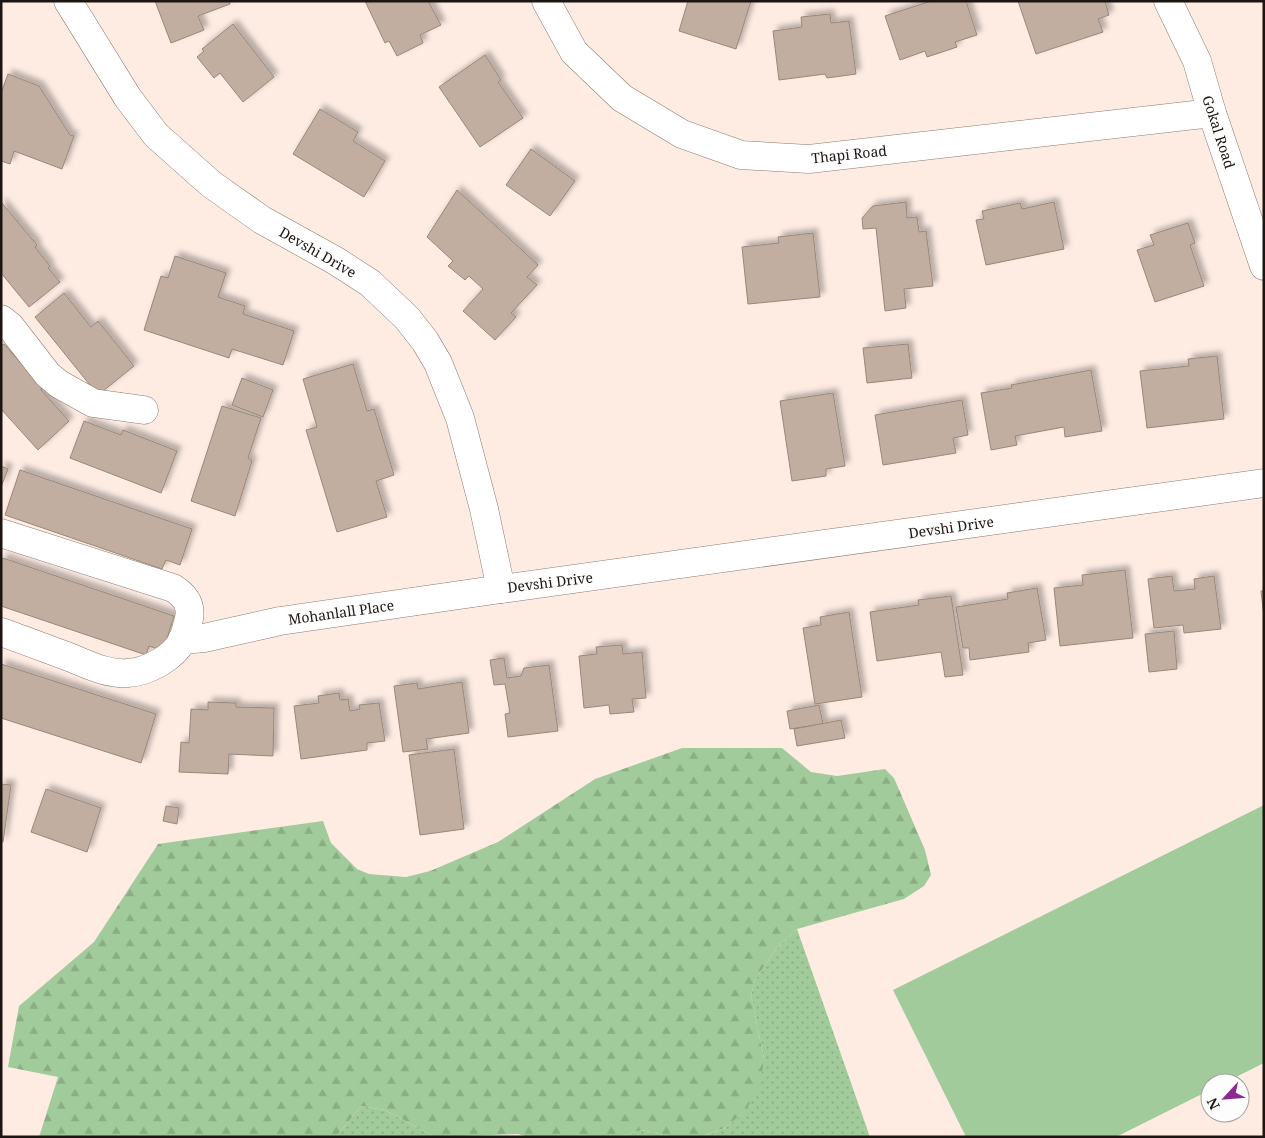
<svg xmlns="http://www.w3.org/2000/svg" width="1265" height="1138" viewBox="0 0 1265 1138" font-family="'Noto Serif',serif">
	<defs>
		<pattern id="grass-dots" width="8" height="8" patternUnits="userSpaceOnUse" patternTransform="scale(1.25)"><rect width="8" height="8" fill="#a1cb9b"/><path d="M2 2h.1M6 6h.1" fill="none" stroke="#8aad84" stroke-width="1.8" stroke-linecap="round"/></pattern>
		<pattern id="forest-firs" width="22" height="20" patternUnits="userSpaceOnUse" patternTransform="scale(1.25)"><rect width="22" height="20" fill="#a1cb9b"/><path d="M5 1l3.5 6h-7zM16 11l3.5 6h-7z" fill="#8aad84"/></pattern>
		<filter id="shadow"><feDropShadow dx="4.5" dy="-4.5" stdDeviation="2.5" flood-color="#0004"/></filter>
	</defs>
	<rect width="100%" height="100%" fill="#feece3"/>
	<g fill="url(#grass-dots)">
		<path d="M 797,929 L 870,1137 L 701,1137 L 725,1128 L 744,1112 L 764,1059 L 751,995 L 755,980 L 776,949 Z"/>
		<path d="M 361,1106 L 385,1110 L 435,1137 L 336,1137 Z"/>
		<path d="M 642,1130 L 672,1137 L 618,1137 Z"/>
	</g>
	<path fill="url(#forest-firs)" d="M 682,748 L 782,748 L 811,772 L 837,776 L 885,769 L 894,778 L 925,850 L 931,875 L 924,886 L 904,899 L 797,929 L 776,949 L 755,980 L 751,995 L 764,1059 L 760,1088 L 744,1112 L 725,1128 L 700,1137 L 672,1137 L 642,1130 L 618,1137 L 529,1137 L 518,1134 L 435,1137 L 385,1110 L 361,1106 L 336,1137 L 39,1137 L 58,1077 L 8,1067 L 19,1006 L 94,942 L 158,844 L 323,821 L 331,843 L 357,869 L 369,874 L 406,877 L 430,871 L 498,842 L 595,779 Z"/>
	<path fill="#a1cb9b" d="M 1264,805 L 1264,1063 L 1224,1083 L 1210,1083 L 1210,1090 L 1116,1137 L 966,1137 L 893,990 Z"/>
	<g fill="#c1aea1" stroke="#99877a" filter="url(#shadow)">
		<path d="M 155,1 L 229,1 L 230,4 L 198,16 L 204,30 L 171,43 Z"/>
		<path d="M 365,1 L 428,1 L 441,25 L 420,35 L 423,43 L 397,56 L 389,41 L 385,43 Z"/>
		<path d="M 688,1 L 751,1 L 736,49 L 679,31 Z"/>
		<path d="M 931,1 L 966,1 L 977,35 L 955,42 L 957,47 L 927,57 L 925,51 L 900,60 L 885,16 Z"/>
		<path d="M 1018,1 L 1105,1 L 1109,15 L 1098,19 L 1103,32 L 1036,54 Z"/>
		<path d="M 830,14 L 831,23 L 849,21 L 856,74 L 827,78 L 825,74 L 779,80 L 773,31 L 802,27 L 801,17 Z"/>
		<path d="M 233,24 L 274,77 L 243,102 L 220,73 L 214,78 L 197,57 L 204,51 L 202,49 Z"/>
		<path d="M 485,55 L 501,80 L 498,82 L 523,118 L 480,147 L 439,87 Z"/>
		<path d="M 8,74 L 39,86 L 70,135 L 74,136 L 62,169 L 14,151 L 10,164 L 1,161 L 1,93 Z"/>
		<path d="M 320,109 L 358,132 L 353,141 L 385,161 L 364,197 L 293,154 Z"/>
		<path d="M 531,149 L 575,181 L 550,216 L 506,185 Z"/>
		<path d="M 457,190 L 538,265 L 527,277 L 537,285 L 511,313 L 516,317 L 495,340 L 463,311 L 483,289 L 469,276 L 465,280 L 448,266 L 453,261 L 427,237 Z"/>
		<path d="M 1,202 L 37,245 L 35,247 L 50,266 L 48,268 L 60,282 L 29,307 L 1,273 Z"/>
		<path d="M 906,202 L 907,218 L 917,217 L 919,232 L 926,231 L 933,286 L 904,289 L 906,308 L 885,311 L 876,228 L 863,229 L 862,218 L 873,206 Z"/>
		<path d="M 1054,202 L 1064,249 L 986,265 L 976,220 L 984,219 L 982,211 L 1020,203 L 1022,209 Z"/>
		<path d="M 1188,223 L 1195,243 L 1190,245 L 1204,286 L 1155,302 L 1137,250 L 1154,245 L 1150,235 Z"/>
		<path d="M 813,233 L 820,297 L 748,304 L 742,247 L 779,243 L 778,237 Z"/>
		<path d="M 175,256 L 226,273 L 218,297 L 245,306 L 243,314 L 294,331 L 283,365 L 232,349 L 229,358 L 144,330 L 161,276 L 168,278 Z"/>
		<path d="M 64,293 L 91,327 L 98,321 L 134,366 L 98,395 L 35,317 Z"/>
		<path d="M 4,344 L 42,387 L 41,390 L 69,421 L 38,450 L 1,409 L 1,346 Z"/>
		<path d="M 908,344 L 912,378 L 867,383 L 863,348 Z"/>
		<path d="M 1217,356 L 1224,419 L 1147,428 L 1140,371 L 1189,366 L 1188,359 Z"/>
		<path d="M 353,364 L 367,411 L 374,409 L 394,475 L 376,481 L 387,517 L 337,532 L 306,430 L 317,427 L 303,379 Z"/>
		<path d="M 1091,370 L 1102,431 L 1065,437 L 1064,427 L 1015,436 L 1017,445 L 991,450 L 981,393 L 1012,388 L 1011,385 Z"/>
		<path d="M 242,378 L 273,390 L 263,417 L 232,405 Z"/>
		<path d="M 833,393 L 845,466 L 826,469 L 826,476 L 792,481 L 780,401 Z"/>
		<path d="M 962,400 L 968,435 L 953,438 L 956,453 L 883,465 L 875,415 Z"/>
		<path d="M 222,406 L 261,418 L 248,458 L 252,461 L 235,516 L 191,501 Z"/>
		<path d="M 84,421 L 121,435 L 123,430 L 177,451 L 161,493 L 70,458 Z"/>
		<path d="M 1,466 L 8,469 L 1,487 Z"/>
		<path d="M 20,470 L 192,529 L 180,565 L 166,560 L 162,569 L 5,515 Z"/>
		<path d="M 3,558 L 174,616 L 163,651 L 149,646 L 146,655 L 1,606 L 1,562 Z"/>
		<path d="M 1125,570 L 1133,638 L 1060,646 L 1054,588 L 1083,585 L 1082,575 Z"/>
		<path d="M 1172,576 L 1174,591 L 1195,589 L 1194,579 L 1214,576 L 1221,629 L 1184,633 L 1183,625 L 1154,628 L 1148,579 Z"/>
		<path d="M 1037,588 L 1046,640 L 1028,643 L 1029,652 L 970,660 L 969,648 L 963,648 L 956,607 L 1008,599 L 1007,593 Z"/>
		<path d="M 1261,591 L 1264,591 L 1264,617 Z"/>
		<path d="M 951,596 L 963,675 L 945,677 L 941,652 L 877,661 L 870,612 L 919,605 L 918,600 Z"/>
		<path d="M 849,612 L 862,697 L 815,704 L 803,628 L 821,625 L 820,617 Z"/>
		<path d="M 1174,631 L 1177,669 L 1149,672 L 1145,634 Z"/>
		<path d="M 622,645 L 623,654 L 642,652 L 646,698 L 632,699 L 634,712 L 610,714 L 609,705 L 584,708 L 579,656 L 597,654 L 596,647 Z"/>
		<path d="M 504,658 L 507,678 L 521,676 L 524,668 L 549,665 L 558,731 L 508,737 L 505,714 L 510,713 L 505,684 L 494,685 L 490,660 Z"/>
		<path d="M 1,664 L 156,714 L 141,763 L 1,718 Z"/>
		<path d="M 462,682 L 469,733 L 426,739 L 428,749 L 403,752 L 394,686 L 417,683 L 418,689 Z"/>
		<path d="M 339,693 L 340,700 L 348,699 L 350,711 L 360,709 L 359,705 L 379,703 L 385,741 L 367,743 L 367,750 L 301,759 L 294,706 L 319,703 L 318,696 Z"/>
		<path d="M 208,702 L 236,703 L 236,707 L 274,708 L 273,756 L 229,754 L 228,774 L 179,772 L 181,742 L 189,743 L 191,709 L 208,710 Z"/>
		<path d="M 819,705 L 823,724 L 790,729 L 787,711 Z"/>
		<path d="M 841,720 L 845,738 L 797,746 L 794,729 Z"/>
		<path d="M 454,749 L 464,829 L 420,835 L 409,755 Z"/>
		<path d="M 1,784 L 11,785 L 3,842 L 1,842 Z"/>
		<path d="M 46,789 L 101,808 L 87,852 L 31,832 Z"/>
		<path d="M 166,806 L 179,808 L 177,824 L 163,821 Z"/>
	</g>
	<g fill="none" stroke-linecap="round" stroke-linejoin="round">
		<g stroke="#8e7a70" stroke-width="29">
			<g id="minor">
				<path d="M 68,1 L 128,98 L 156,135 L 211,184 L 262,220 L 336,261 L 370,283 L 407,318 L 425,341 L 438,363 L 460,418 L 484,509 L 501,589 L 1264,483"/>
				<path d="M 546,1 L 574,52 L 622,98 L 682,134 L 741,155 L 809,159 L 1212,113"/>
				<path d="M 1168,1 L 1197,61 L 1212,113 L 1264,266"/>
				<path d="M 1,319 L 10,326 L 48,375 L 59,384 L 93,403 L 144,410"/>
				<path d="M 1,533 L 173,588 C 189,598 193,609 187,626 C 186,631 184,636 182,641 C 173,658 147,672 128,673 C 108,675 87,664 69,657 C 47,649 24,640 1,632"/>
				<path d="M 182,640 L 204,638 L 280,621 L 501,589"/>
			</g>
		</g>
		<use href="#minor" stroke="#fff" stroke-width="28"/>
	</g>
	<g text-anchor="middle" dominant-baseline="central" stroke-width="5" stroke-linejoin="round" paint-order="stroke">
		<g font-size="14" fill="#1c1511" stroke="#fdfdfd">
			<text transform="translate(1219 132) rotate(72)">Gokal Road</text>
			<text transform="translate(849 154) rotate(-6)">Thapi Road</text>
			<text transform="translate(318 252) rotate(30)">Devshi Drive</text>
			<text transform="translate(951 527) rotate(-8)">Devshi Drive</text>
			<text transform="translate(550 582) rotate(-7)">Devshi Drive</text>
			<text transform="translate(341 612) rotate(-8)">Mohanlall Place</text>
		</g>
	</g>
	<rect width="1265" height="1138" fill="none" stroke="#1c1511" stroke-width="5"/>
	<g transform="translate(1225 1098) rotate(244)"><circle r="24" fill="#fdfdfd" stroke="#a3a09f"/>
	<path d="M0-4L9 19L0 12L-9 19Z" fill="#8c2991"/>
	<text y="-8" font-size="14" font-weight="bold" text-anchor="middle" fill="#1c1511">N</text>
	</g>
</svg>
